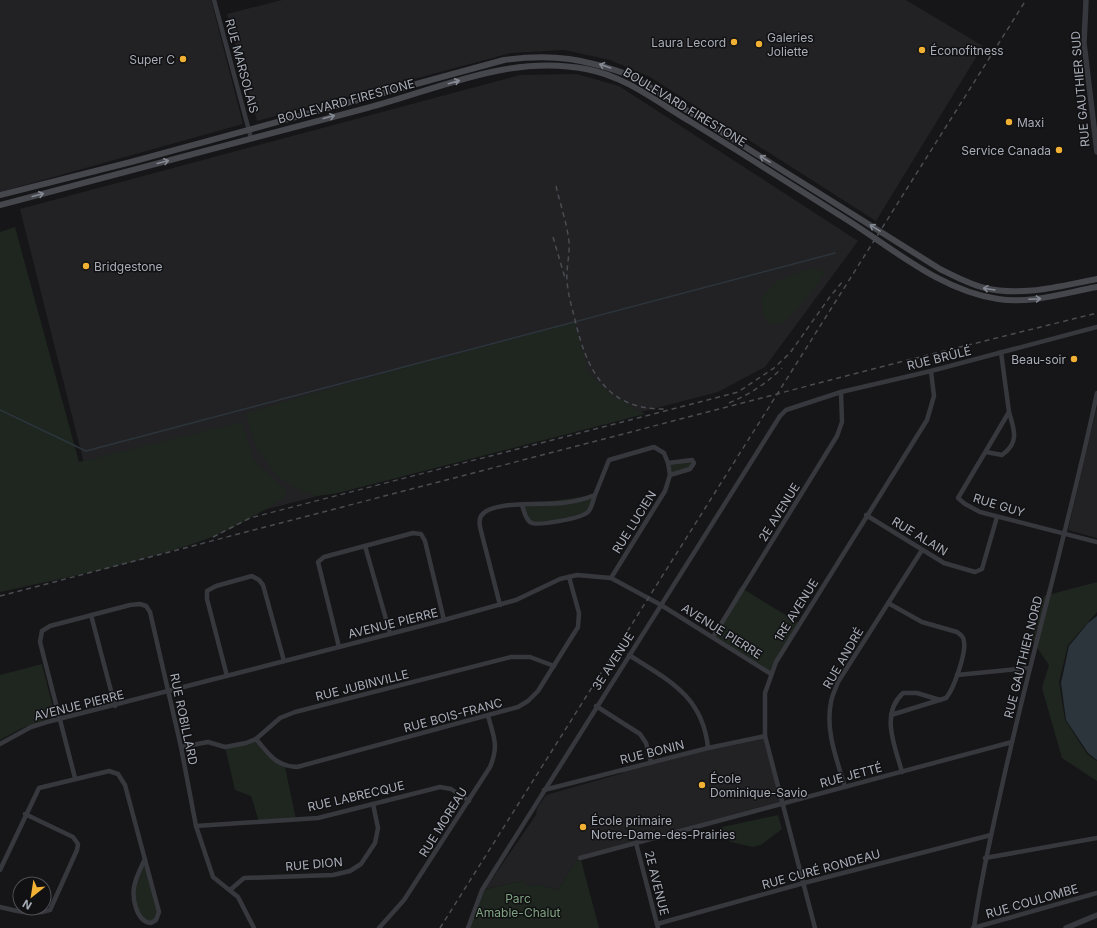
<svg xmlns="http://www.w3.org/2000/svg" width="1097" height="928" viewBox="0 0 1097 928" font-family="Inter,sans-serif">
	<rect width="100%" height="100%" fill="#161618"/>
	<g fill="#222225">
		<path d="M 0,0 L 211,0 L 243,124 L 0,192 Z"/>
		<path d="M 282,0 L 906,0 L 983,46 L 876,221 L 650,77 L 610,60 L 564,50 L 511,53 L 257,121 L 227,14 Z"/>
		<path d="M 577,74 L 619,86 L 858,241 L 765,367 L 718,392 L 106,551 L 20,209 L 520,75 Z"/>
		<path d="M 1097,407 L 1097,538 L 1068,530 Z"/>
		<path d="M 765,736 L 783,804 L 576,861 L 558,890 L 540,885 L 531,886 L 521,881 L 485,889 L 536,815 L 537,808 L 546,795 L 623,773 L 622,770 Z"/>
	</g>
	<g fill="#1e261f">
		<path d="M 15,227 L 79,462 L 241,422 L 254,461 L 285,489 L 286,495 L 281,500 C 260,512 239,526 217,535 C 147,562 73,576 0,592 L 0,232 Z"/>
		<path d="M 816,268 L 826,272 L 805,300 L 783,323 L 770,324 L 763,315 L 762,297 L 777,281 L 799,272 Z"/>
		<path d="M 574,323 L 589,373 L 613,396 L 645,414 L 338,493 L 316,496 L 299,490 L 277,476 L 256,448 L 246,413 L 356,381 Z"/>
		<path d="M 692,460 L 693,467 L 670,475 L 668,463 Z"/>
		<path d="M 595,495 L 588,512 L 539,524 L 529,521 L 522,505 Z"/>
		<path d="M 1097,582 L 1097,612 L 1068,645 L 1059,682 L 1065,720 L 1087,754 L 1097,761 L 1097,781 L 1062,758 L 1042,688 L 1049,665 L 1032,640 L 1044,596 Z"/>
		<path d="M 740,587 L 800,624 L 771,674 L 713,637 Z"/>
		<path d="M 42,664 L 55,716 L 22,728 L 0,740 L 0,675 Z"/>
		<path d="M 256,739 L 285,767 L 296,819 L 259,822 L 251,796 L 235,790 L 225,747 Z"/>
		<path d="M 778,815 L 782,829 L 761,845 L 753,847 L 731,842 L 725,837 L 722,827 Z"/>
		<path d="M 145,859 L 159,912 L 156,920 L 145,923 L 141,919 L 134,892 Z"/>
		<path d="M 581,860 L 599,928 L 468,928 L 482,890 L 521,881 L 531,886 L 540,885 L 558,890 L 576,861 Z"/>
	</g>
	<path fill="#2c353c" d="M 1097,616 L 1097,760 L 1088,753 L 1066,720 L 1061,683 L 1069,646 L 1088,623 Z"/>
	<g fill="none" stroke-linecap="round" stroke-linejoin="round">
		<path stroke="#2c353c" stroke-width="1.5" d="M 0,410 L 86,451 L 835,253"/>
		<g stroke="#37383d" stroke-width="4.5">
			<path d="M 214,0 L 251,138"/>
			<path d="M 1001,352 L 1009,412 L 958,498 L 965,504 L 980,512 L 1097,542"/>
			<path d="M 986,452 L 1002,455 C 1019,443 1015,431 1009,412"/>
			<path d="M 522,505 C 524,511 525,518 530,522 C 536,527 582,518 588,512 C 592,508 593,500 595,495"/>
			<path d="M 866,515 L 944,563 L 975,572 L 982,569 L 997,517"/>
			<path d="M 365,546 L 390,633"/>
			<path d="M 611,578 L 665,491 L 670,475 L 690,469 L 694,463 L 692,460 L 668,463 L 670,475"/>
			<path d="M 888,603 L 922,622 L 957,632 C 961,635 964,637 964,642 C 966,653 954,689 946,698 L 891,715"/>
			<path d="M 500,605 L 481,531 C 480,527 478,521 481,516 C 491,500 544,505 562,503 C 573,502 585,499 595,495 L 609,460 L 654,447 L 664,453 L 668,463"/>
			<path d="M 91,615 L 115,706"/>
			<path d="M 713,637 L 837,436 L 842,422 L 841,392"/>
			<path d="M 339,647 L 318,562 L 324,557 L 413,533 L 421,534 L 425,541 L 444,620"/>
			<path d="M 629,655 C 668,680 703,696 708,748"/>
			<path d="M 957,675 L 1029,668"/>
			<path d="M 227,676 L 207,599 L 207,591 L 216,586 L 252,576 L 259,580 L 263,585 L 284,661"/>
			<path d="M 596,706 L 640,734 L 646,743 L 651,762"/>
			<path d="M 256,739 C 269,754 275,766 297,767 L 518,707 L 528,701 L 538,691 L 578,627 L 579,613 L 569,577"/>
			<path d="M 0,744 L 31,727 L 47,722 L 444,620 L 516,600 L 560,579 L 577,575 L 611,578 L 661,605 L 771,674"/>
			<path d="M 181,747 L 208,742 L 225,747 L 246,743 L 256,739 L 280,718 L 295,712 L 511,657 L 530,657 L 554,666"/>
			<path d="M 902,772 C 895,746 880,714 903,693 L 917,693 L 940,700"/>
			<path d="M 75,778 L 40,642 L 42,631 L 50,626 L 130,605 L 140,604 L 146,606 L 150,612 L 181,747 L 196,826 L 213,877 L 238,897 L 254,928"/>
			<path d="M 845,787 C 837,760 825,731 831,702 C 832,695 836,688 838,682 L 922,550"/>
			<path d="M 544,790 L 708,748 L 765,736"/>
			<path d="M 196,826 L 318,818 L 440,787 L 451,789 L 469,801"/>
			<path d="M 636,843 L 658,928"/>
			<path d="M 580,858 L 1012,742"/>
			<path d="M 985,858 L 1097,838"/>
			<path d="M 0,870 L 39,788 L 109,771 L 118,774 L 125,785 L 159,912 L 156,920 L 151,923 C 136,922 131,896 135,883 C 137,875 141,867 145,859"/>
			<path d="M 230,890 L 244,878 L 333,875 L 350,871 L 361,864 L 375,843 L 378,828 L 373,804"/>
			<path d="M 0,907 C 16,911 34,916 50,910 L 77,850 L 78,844 L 73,837 L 25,814"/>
			<path d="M 657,924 L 804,883 L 991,835"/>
			<path d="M 379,928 L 404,900 L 490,767 C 499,746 494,737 488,716"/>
			<path d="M 468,928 L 482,890 L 780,416 L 786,410 L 841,392 L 931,371 L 1097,327"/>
			<path d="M 815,928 L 765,736 L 765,693 L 776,662 L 927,420 L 934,396 L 931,371"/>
			<path d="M 973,928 L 1097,893"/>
			<path d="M 974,928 C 980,883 990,839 1000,795 C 1029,660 1069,528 1097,393"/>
		</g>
		<g stroke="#37383d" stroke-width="5.5">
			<path d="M 1086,0 L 1084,43 L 1097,152"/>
			<path d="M 1066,928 L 1097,915"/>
		</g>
		<g stroke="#45474d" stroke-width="6">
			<path d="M 0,195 L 131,162 L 504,60 C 553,53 586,59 632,76 L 940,269 C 954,276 969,284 985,288 C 1022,297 1060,286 1097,279"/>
			<path d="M 0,205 C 122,173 244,140 367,108 C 439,89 510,54 586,69 C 625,76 657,102 691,122 C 745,155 798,189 852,223 C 897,252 943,291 998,299 C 1031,304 1064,293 1097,287"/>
		</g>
		<g stroke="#4a4c52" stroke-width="1.5" stroke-dasharray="5 4" stroke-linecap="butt">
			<path d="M 556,186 C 560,204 567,223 569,242 C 570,255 566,268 567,281 C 568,295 572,307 575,320 C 587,371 607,410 665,409"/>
			<path d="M 553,237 L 565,278"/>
			<path d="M 729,403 C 750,394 766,384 782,368"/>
			<path d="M 213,537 L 250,518 L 738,392 L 774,368 L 790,353 L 829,298 L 843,281"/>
			<path d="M 0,596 L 896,363 L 1097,313"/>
			<path d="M 440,928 L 1026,0"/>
		</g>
	</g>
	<defs><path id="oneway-shaft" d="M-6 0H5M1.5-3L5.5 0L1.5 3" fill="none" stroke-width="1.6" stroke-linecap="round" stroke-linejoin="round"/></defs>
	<g stroke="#858993">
		<use href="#oneway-shaft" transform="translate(605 66) rotate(-161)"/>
		<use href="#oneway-shaft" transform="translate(454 82) rotate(-16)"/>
		<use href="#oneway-shaft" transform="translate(329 117) rotate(-15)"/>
		<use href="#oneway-shaft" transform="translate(765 159) rotate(-149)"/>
		<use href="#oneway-shaft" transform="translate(163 162) rotate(-15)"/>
		<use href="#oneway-shaft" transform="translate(38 195) rotate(-15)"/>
		<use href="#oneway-shaft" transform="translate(875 228) rotate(-148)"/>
		<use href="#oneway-shaft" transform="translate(989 289) rotate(-171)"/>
		<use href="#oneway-shaft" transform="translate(1035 299) rotate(-3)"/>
	</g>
	<g fill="#f2b134" stroke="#111113" stroke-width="1.5">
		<circle cx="734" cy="42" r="4"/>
		<circle cx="759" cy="44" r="4"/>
		<circle cx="922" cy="50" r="4"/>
		<circle cx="183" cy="59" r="4"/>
		<circle cx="1009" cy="122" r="4"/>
		<circle cx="1059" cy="150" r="4"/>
		<circle cx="86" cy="266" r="4"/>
		<circle cx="1074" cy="359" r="4"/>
		<circle cx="702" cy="785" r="4"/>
		<circle cx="583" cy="827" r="4"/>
	</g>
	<g text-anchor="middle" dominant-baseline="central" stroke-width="3" stroke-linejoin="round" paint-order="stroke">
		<g font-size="12" fill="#a8adb8" stroke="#111113" text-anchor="start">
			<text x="767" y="37">Galeries<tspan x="767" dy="14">Joliette</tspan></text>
			<text x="726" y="42" text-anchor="end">Laura Lecord</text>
			<text x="930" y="50">Éconofitness</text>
			<text x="175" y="59" text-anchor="end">Super C</text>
			<text x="1017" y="122">Maxi</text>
			<text x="1051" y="150" text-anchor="end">Service Canada</text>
			<text x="94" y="266">Bridgestone</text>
			<text x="1066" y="359" text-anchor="end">Beau-soir</text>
			<text x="710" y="778">École<tspan x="710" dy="14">Dominique-Savio</tspan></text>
			<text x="591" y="820">École primaire<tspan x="591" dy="14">Notre-Dame-des-Prairies</tspan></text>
		</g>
		<g font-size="12" fill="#a8adb8" stroke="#111113">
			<text transform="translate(242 66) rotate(75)">RUE MARSOLAIS</text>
			<text transform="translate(1080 89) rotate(-95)">RUE GAUTHIER SUD</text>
			<text transform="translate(346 101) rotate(-15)">BOULEVARD FIRESTONE</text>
			<text transform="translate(685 107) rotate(31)">BOULEVARD FIRESTONE</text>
			<text transform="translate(939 358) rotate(-14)">RUE BRÛLÉ</text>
			<text transform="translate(999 505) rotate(17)">RUE GUY</text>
			<text transform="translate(779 512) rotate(-58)">2E AVENUE</text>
			<text transform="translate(634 522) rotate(-58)">RUE LUCIEN</text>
			<text transform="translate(920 536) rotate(31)">RUE ALAIN</text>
			<text transform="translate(796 610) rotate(-58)">1RE AVENUE</text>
			<text transform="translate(393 623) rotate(-14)">AVENUE PIERRE</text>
			<text transform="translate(722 631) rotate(32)">AVENUE PIERRE</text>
			<text transform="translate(1023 657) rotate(-76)">RUE GAUTHIER NORD</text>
			<text transform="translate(843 658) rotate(-60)">RUE ANDRÉ</text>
			<text transform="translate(613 661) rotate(-57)">3E AVENUE</text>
			<text transform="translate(362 685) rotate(-14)">RUE JUBINVILLE</text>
			<text transform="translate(79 705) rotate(-14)">AVENUE PIERRE</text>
			<text transform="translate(453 715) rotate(-15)">RUE BOIS-FRANC</text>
			<text transform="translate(184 719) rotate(78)">RUE ROBILLARD</text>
			<text transform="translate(652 752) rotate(-14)">RUE BONIN</text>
			<text transform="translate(851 775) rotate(-15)">RUE JETTÉ</text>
			<text transform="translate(356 796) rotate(-13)">RUE LABRECQUE</text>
			<text transform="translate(443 822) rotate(-58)">RUE MOREAU</text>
			<text transform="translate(314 864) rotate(-5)">RUE DION</text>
			<text transform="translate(821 869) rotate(-15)">RUE CURÉ RONDEAU</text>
			<text transform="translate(657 883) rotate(76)">2E AVENUE</text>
			<text transform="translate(1032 901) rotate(-16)">RUE COULOMBE</text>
		</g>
		<g font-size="12" fill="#7fa381" stroke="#111113">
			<text x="518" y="898">Parc<tspan x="518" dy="14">Amable-Chalut</tspan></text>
		</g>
	</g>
	<g transform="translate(32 896) rotate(210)"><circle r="19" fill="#111113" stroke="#4d4f55"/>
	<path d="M0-3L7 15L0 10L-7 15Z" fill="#f2b134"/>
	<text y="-6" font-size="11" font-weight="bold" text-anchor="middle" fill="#a8adb8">N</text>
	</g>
</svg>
